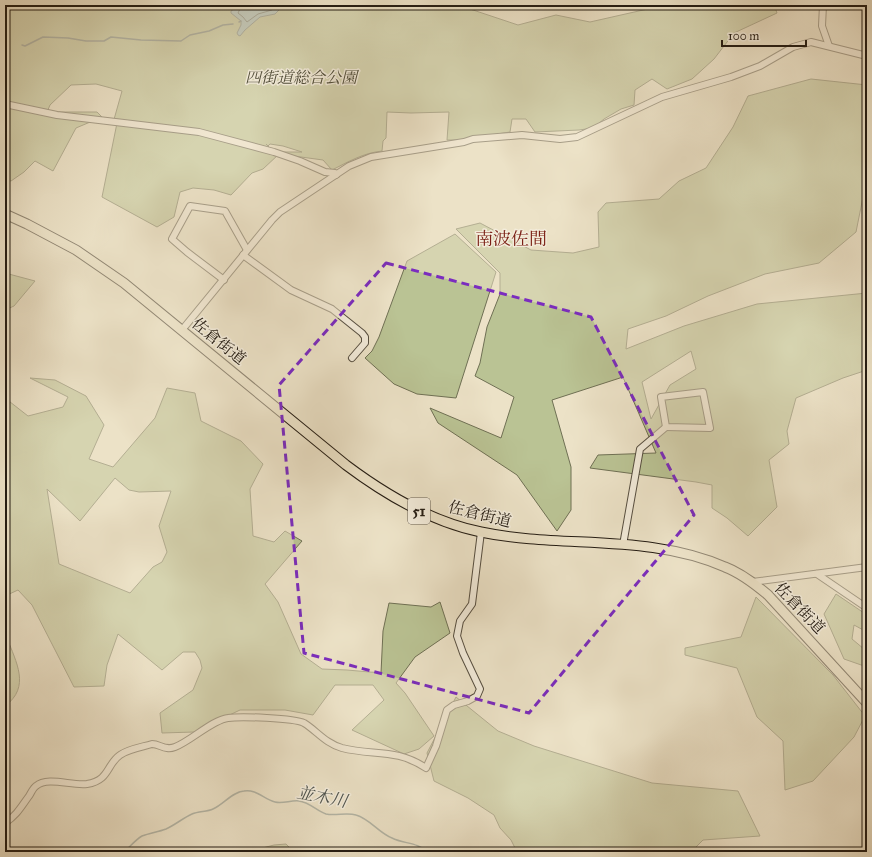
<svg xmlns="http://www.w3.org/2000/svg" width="872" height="857" viewBox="0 0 872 857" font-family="'IM FELL Great Primer','Noto Serif JP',serif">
	<rect width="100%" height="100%" fill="#ece2c7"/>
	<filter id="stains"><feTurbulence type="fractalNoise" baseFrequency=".005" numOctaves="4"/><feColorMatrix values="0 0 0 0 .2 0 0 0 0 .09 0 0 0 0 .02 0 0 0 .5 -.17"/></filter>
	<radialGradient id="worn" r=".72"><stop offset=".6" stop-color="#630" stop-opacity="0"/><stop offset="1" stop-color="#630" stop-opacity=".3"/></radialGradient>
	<g fill="#bac394" stroke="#6f7054" fill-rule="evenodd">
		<path d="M 5,5 L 458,5 L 518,25 L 556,15 L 590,22 L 652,8 L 676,8 L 684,5 L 774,5 L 777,13 L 734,33 L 714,59 L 692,79 L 667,89 L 652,79 L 635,90 L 634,105 L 621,109 L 604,119 L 593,128 L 579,130 L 535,132 L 526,119 L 512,119 L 510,132 L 460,140 L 447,140 L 449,112 L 411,113 L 387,112 L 386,138 L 383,141 L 382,151 C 363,153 348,162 332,170 L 323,160 L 279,154 L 263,169 L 252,173 L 231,195 L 214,190 L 193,188 L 180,192 L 174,217 L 157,227 L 102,197 L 117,123 L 113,123 L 122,91 L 96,84 L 71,85 L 50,105 L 47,112 L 97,112 L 102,117 L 76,128 L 53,171 L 35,161 L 24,172 L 11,181 L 5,180 ZM 266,144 L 268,146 L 270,144 L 283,146 L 302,152 L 274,152 Z"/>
		<path d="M 811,79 L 867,85 L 867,192 L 864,192 L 856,232 L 819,263 L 765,274 L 708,296 L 666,316 L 628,329 L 626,349 L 684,326 L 757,304 L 867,293 L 867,370 L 843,378 L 796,398 L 787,431 L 789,444 L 769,460 L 777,507 L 748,536 L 727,518 L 712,508 L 712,485 L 696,482 L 590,468 L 598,455 L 656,453 L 623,377 L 552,400 L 571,467 L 571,510 L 557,531 L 517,475 L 438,423 L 430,408 L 501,438 L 514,397 L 475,376 L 480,363 L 487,327 L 500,294 L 500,273 L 456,229 L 480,223 L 531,250 L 573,253 L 599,247 L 598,212 L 606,203 L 659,199 L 679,181 L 706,168 L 733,127 L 748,96 ZM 691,351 L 696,369 L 670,385 L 651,419 L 642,382 Z"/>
		<path d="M 455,234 L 496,272 L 456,398 L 417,394 L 394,384 L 365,358 L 372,351 L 379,337 L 407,261 Z"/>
		<path d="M 5,273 L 35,281 L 14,306 L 5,310 Z"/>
		<path d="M 30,378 L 55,380 L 86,396 L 104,425 L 89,459 L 113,467 L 155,418 L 167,388 L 195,393 L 201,421 L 241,441 L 263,464 L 250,489 L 253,536 L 274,542 L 285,531 L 302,541 L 265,584 L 278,602 L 301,654 L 322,669 L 347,670 L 381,673 L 383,631 L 389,603 L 431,607 L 440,602 L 450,633 L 415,657 L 396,683 L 405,693 L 434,736 L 419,749 L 404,754 L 352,730 L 384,700 L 373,685 L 335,685 L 313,715 L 285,710 L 240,710 L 194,732 L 162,733 L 160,713 L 193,690 L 202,668 L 200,660 L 195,652 L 183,652 L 162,670 L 118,634 L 107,665 L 104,686 L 74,687 L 32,605 L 18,590 L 5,596 L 5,398 L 28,416 L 63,407 L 68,397 ZM 115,478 L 129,490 L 139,492 L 171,491 L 159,526 L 167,552 L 162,562 L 153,567 L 130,593 L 59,564 L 47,489 L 80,521 Z"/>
		<path d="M 836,594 L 867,615 L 867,632 L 854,625 L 852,639 L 864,649 L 867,667 L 844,659 L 824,614 Z"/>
		<path d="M 756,597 L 833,675 L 865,716 L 854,737 L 813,781 L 785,790 L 783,741 L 757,717 L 737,668 L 685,655 L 685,648 L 741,637 Z"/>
		<path d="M 5,636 L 7,638 C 16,662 31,687 5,706 Z"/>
		<path d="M 456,697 L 498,731 L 534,746 L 652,783 L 738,791 L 760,836 L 703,840 L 691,852 L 517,852 L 511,840 L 500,828 L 494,815 L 468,798 L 434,781 L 427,753 Z"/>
		<path d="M 286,844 L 294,852 L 247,852 L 274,845 Z"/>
	</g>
	<path fill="#9dbcbf" stroke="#6d7c7a" d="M 240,5 L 284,5 L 275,14 L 260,17 L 245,30 L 240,36 L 238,35 L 237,33 L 241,25 L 241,21 L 231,13 L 231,11 Z"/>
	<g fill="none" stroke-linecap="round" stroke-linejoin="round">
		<path stroke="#606c69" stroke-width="1" d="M 242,5 L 238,13 L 243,17 L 247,22 L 258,14 L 272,10 L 278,5"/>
		<g stroke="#6d7c7a" stroke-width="1.5">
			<path d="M 239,22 L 241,21"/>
			<path d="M 22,45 L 25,46 L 43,37 L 68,38 L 86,41 L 104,41 L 111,37 L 141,40 L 181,41 L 190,35 L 209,31 L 223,25 L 233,24"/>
			<path d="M 124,852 C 130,847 135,840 142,836 C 150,833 158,832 166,829 C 175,825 183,818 192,814 C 199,811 207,812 213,809 C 224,804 232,792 244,791 C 256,789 264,799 275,802 C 283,804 291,800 299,801 C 309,802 317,811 326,814 C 336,816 347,812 356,815 C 370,819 379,833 392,838 C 404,844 417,842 428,852"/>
		</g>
		<g stroke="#564e40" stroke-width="8">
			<g id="minor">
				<path d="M 823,5 L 822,26 L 829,46"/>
				<path d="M 5,104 L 57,115 L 199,132 L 274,152 L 300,161 L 325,172 L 335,173 L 336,175"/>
				<path d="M 243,255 L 291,290 L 332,309 L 362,333 L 365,337 L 365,343 L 352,358"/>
				<path d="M 224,280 L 187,252 L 172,239 L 190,206 L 225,211 L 247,250"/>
				<path d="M 182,330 L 272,220 L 280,212 L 349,166 L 371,157 L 464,142 L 473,139 L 522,135 L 560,139 L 577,137 L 662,97 L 731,77 L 760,66 L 793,47 L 811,42 L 867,56"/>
				<path d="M 703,392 L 710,428 L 666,427 L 661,397 Z"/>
				<path d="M 623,545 L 640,449 L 666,427"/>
				<path d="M 817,574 L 867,608"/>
				<path d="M 752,582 L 867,567"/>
				<path d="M 5,823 C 17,815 21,807 29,796 C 31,793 33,788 36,786 C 48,776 71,786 87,784 C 110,780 106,765 120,755 C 128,749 142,747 152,744 C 160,744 165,751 175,747 C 191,741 212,720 228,718 C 240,716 294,718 304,723 C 317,731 325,743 342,748 C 373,756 396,748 426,768 L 436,746 L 447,710 L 454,705 L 468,701 L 477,696 L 480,689 L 463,653 L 457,636 L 460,621 L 472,604 L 481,532"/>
			</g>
		</g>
		<g stroke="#241c13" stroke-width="11">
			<path id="highway" d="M 5,214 L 27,224 L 76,250 L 124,283 L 346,465 C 386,495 431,522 481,532 C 562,549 648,533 725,567 C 741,573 755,584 768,595 L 867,703"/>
		</g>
		<use href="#minor" stroke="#f3ecdb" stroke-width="6"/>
		<use href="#highway" stroke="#ece2c7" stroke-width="9"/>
	</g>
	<path d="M0 0H872V857H0ZM 386,263 L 591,317 L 694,515 L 529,713 L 304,653 L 279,385 Z" fill="#ece2c7" fill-opacity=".55" fill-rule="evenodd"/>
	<path fill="none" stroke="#7b2cbf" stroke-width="3" stroke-dasharray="8 5" stroke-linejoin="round" d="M 386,263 L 591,317 L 694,515 L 529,713 L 304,653 L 279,385 Z"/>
	<g text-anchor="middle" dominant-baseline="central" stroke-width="3" stroke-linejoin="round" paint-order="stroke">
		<rect fill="#f3ecdb" stroke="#625a4f" stroke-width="1" x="408" y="498" width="22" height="26" rx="3"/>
		<g font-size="15" font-weight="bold" fill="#241c13">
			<text x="419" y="511">51</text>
		</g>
		<g font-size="16" font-style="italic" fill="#514e3a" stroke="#f3ecdb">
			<text x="301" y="77">四街道総合公園</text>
		</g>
		<g font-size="16" fill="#241c13" stroke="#f3ecdb">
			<text transform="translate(219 341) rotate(39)">佐倉街道</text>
			<text transform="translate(480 514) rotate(14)">佐倉街道</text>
			<text transform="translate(800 608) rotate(46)">佐倉街道</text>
		</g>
		<g font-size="17" font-style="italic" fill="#4e544f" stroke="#f3ecdb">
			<text transform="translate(322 797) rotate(11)">並木川</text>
		</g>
		<g font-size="18" fill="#7a1f14" stroke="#f3ecdb">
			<text x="511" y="239">南波佐間</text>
		</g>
	</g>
	<rect width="872" height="857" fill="none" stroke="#ece2c7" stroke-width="20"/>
	<rect x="6" y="6" width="860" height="845" fill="none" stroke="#241c13" stroke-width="2"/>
	<rect x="10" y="10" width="852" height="837" fill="none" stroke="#241c13"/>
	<path d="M722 40v6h84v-6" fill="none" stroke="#241c13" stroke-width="2"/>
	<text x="728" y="40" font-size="12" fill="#241c13" stroke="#f3ecdb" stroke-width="3" paint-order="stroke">100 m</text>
	<rect width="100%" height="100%" filter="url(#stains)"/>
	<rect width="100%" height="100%" fill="url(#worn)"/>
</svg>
